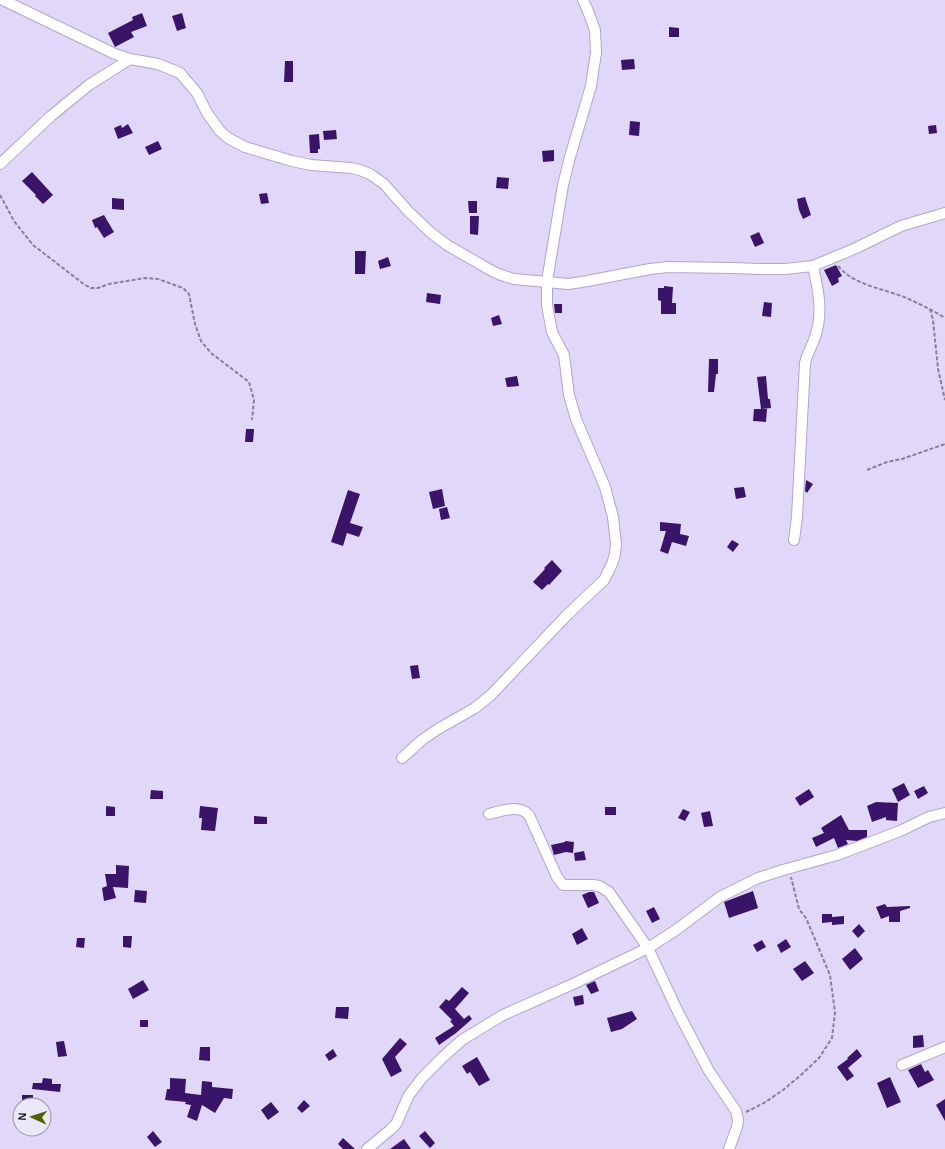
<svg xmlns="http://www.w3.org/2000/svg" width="945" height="1149" viewBox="0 0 945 1149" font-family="Arial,sans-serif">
	<rect width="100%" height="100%" fill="#e1d8f9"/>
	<g fill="#3a1468">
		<path d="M 142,13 L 147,26 L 131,32 L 134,37 L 115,47 L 108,33 L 133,20 L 132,17 Z"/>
		<path d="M 182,13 L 186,28 L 177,31 L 172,16 Z"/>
		<path d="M 669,27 L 679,28 L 679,37 L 669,37 Z"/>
		<path d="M 634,59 L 635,69 L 622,70 L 621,60 Z"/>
		<path d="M 285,61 L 293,61 L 293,82 L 284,82 Z"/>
		<path d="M 630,121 L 640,122 L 639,136 L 629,135 Z"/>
		<path d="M 128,124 L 133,133 L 118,139 L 114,128 L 121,125 L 122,128 Z"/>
		<path d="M 936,125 L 937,133 L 929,134 L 928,126 Z"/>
		<path d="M 336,130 L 337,139 L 324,140 L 323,131 Z"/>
		<path d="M 319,134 L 320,149 L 318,149 L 318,153 L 310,153 L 309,135 Z"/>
		<path d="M 158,141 L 162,149 L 149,155 L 145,147 Z"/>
		<path d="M 554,150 L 554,161 L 543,162 L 542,151 Z"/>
		<path d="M 32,172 L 53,195 L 43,204 L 35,196 L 36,195 L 22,181 Z"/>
		<path d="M 497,177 L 509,178 L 508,189 L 496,188 Z"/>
		<path d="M 267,193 L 269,203 L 261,204 L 259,194 Z"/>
		<path d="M 805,197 L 811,215 L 803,219 L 799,210 L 797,199 Z"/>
		<path d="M 112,198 L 124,199 L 124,210 L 112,209 Z"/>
		<path d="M 468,201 L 477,201 L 477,213 L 469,213 Z"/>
		<path d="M 104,215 L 114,232 L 104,238 L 97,227 L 95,228 L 92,220 Z"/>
		<path d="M 470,216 L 479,216 L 478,235 L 470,234 Z"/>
		<path d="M 759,232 L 764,243 L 755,247 L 750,236 Z"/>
		<path d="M 355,251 L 366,251 L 365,274 L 355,274 Z"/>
		<path d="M 388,257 L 391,266 L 380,269 L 378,261 Z"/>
		<path d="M 836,265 L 842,276 L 838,278 L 839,282 L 832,286 L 824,270 Z"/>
		<path d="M 664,286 L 673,287 L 672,303 L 676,303 L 676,314 L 661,314 L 661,301 L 658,300 L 658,288 L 664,288 Z"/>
		<path d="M 427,293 L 441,295 L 440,304 L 426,302 Z"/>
		<path d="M 764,302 L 772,303 L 771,317 L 762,316 Z"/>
		<path d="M 554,304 L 562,304 L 562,313 L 555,313 Z"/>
		<path d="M 499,315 L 502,324 L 493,326 L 491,318 Z"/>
		<path d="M 709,359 L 718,359 L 718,374 L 716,374 L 714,392 L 708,392 Z"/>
		<path d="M 517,376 L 519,386 L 507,387 L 505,378 Z"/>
		<path d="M 766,376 L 768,399 L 770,399 L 771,408 L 761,409 L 767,409 L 766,422 L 753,421 L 754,409 L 761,409 L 757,377 Z"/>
		<path d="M 246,429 L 254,429 L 253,442 L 245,442 Z"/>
		<path d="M 806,480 L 813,484 L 807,493 L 805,491 Z"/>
		<path d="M 744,487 L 746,497 L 736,499 L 734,488 Z"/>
		<path d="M 442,489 L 445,506 L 433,509 L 429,492 Z"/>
		<path d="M 348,490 L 360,494 L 350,523 L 363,527 L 359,537 L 347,533 L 343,546 L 331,542 Z"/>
		<path d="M 447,507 L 450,518 L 441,520 L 439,509 Z"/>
		<path d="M 660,522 L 681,524 L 680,534 L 689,536 L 686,546 L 672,542 L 668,554 L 660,551 L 666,531 L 660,531 Z"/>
		<path d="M 732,540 L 739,544 L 733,552 L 727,547 Z"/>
		<path d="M 552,560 L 562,571 L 549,585 L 548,584 L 542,590 L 533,582 L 545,569 L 544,568 Z"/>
		<path d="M 418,665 L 420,678 L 412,679 L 410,666 Z"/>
		<path d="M 904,783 L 910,795 L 898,802 L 892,789 Z"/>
		<path d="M 924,786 L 928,793 L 918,799 L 914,791 Z"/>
		<path d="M 809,789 L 814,797 L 800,806 L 795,798 Z"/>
		<path d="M 151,790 L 163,791 L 163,799 L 150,799 Z"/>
		<path d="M 876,802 L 898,803 L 897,821 L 886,820 L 886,817 L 872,822 L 867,806 Z"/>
		<path d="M 106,806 L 115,807 L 115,816 L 106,816 Z"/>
		<path d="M 200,806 L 218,808 L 215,831 L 201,830 L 202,818 L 199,818 Z"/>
		<rect x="605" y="807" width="11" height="8"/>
		<path d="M 683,809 L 690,812 L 685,821 L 678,818 Z"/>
		<path d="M 710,811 L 713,826 L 704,827 L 701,813 Z"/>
		<path d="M 841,815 L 849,830 L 867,830 L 867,837 L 857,841 L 846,840 L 848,844 L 838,848 L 834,838 L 816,847 L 812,838 L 824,833 L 821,828 Z"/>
		<path d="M 254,816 L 267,817 L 267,824 L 254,824 Z"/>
		<path d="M 565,841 L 574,842 L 573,853 L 566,852 L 554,855 L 551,845 L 565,842 Z"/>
		<path d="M 584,851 L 586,860 L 575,861 L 574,853 Z"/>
		<path d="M 116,865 L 129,866 L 128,888 L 113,887 L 116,898 L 104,901 L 102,888 L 107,886 L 105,874 L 116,874 Z"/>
		<path d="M 135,890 L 147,891 L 146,903 L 134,902 Z"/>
		<path d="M 753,891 L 758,908 L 729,918 L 724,902 Z"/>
		<path d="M 589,892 L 594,892 L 599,903 L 588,908 L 582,895 Z"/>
		<path d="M 885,904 L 887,907 L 910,906 L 910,908 L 900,911 L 900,922 L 889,922 L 889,916 L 881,919 L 876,907 Z"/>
		<path d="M 654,907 L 660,919 L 652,923 L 646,911 Z"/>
		<path d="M 822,914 L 832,914 L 832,917 L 844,916 L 844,924 L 832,925 L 832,922 L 822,923 Z"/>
		<path d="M 859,924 L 865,931 L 858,938 L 852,931 Z"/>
		<path d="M 582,928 L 588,939 L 577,945 L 572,934 Z"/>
		<path d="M 123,936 L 132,936 L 131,948 L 123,947 Z"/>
		<path d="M 77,938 L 85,938 L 84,948 L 76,947 Z"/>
		<path d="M 786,939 L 791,947 L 781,953 L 777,945 Z"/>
		<path d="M 762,940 L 766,947 L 757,952 L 753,945 Z"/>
		<path d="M 855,948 L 863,959 L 850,970 L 842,959 Z"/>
		<path d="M 805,961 L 814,973 L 802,981 L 793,969 Z"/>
		<path d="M 143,980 L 149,990 L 133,999 L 128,989 Z"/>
		<path d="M 595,981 L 599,991 L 591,994 L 586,985 Z"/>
		<path d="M 462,987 L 469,993 L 455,1009 L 464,1019 L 469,1015 L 472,1019 L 456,1033 L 439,1045 L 435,1038 L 454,1026 L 450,1021 L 452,1020 L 439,1007 L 446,999 L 449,1001 Z"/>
		<path d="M 583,995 L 584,1004 L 575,1006 L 573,997 Z"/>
		<path d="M 336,1007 L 349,1007 L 348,1019 L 335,1018 Z"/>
		<path d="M 632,1011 L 637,1019 L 622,1029 L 611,1032 L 607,1018 Z"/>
		<rect x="140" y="1020" width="8" height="7"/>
		<path d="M 923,1035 L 924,1047 L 913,1048 L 913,1036 Z"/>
		<path d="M 400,1038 L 407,1044 L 395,1057 L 402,1071 L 391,1077 L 382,1059 Z"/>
		<path d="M 64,1041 L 67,1056 L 58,1057 L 56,1042 Z"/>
		<path d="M 200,1047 L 210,1047 L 210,1061 L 199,1060 Z"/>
		<path d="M 333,1049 L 337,1056 L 329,1061 L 325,1055 Z"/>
		<path d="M 857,1049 L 862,1056 L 848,1068 L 854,1076 L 847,1081 L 837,1067 L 848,1059 L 847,1058 Z"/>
		<path d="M 477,1057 L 490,1080 L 479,1086 L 470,1072 L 467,1074 L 462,1066 Z"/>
		<path d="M 921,1064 L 925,1072 L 928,1070 L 934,1080 L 918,1088 L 908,1070 Z"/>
		<path d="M 890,1077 L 901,1102 L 887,1108 L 877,1083 Z"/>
		<path d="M 43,1078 L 52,1079 L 52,1084 L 61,1084 L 60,1092 L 32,1089 L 33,1083 L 42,1083 Z"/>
		<path d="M 170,1078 L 186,1079 L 185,1093 L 201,1095 L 202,1081 L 212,1082 L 212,1087 L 233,1089 L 232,1099 L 224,1098 L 215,1113 L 202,1105 L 197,1121 L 187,1117 L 191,1105 L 185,1104 L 186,1102 L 165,1100 L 167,1089 L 170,1089 Z"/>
		<rect x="22" y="1095" width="11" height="10"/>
		<path d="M 945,1099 L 945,1121 L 936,1105 Z"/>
		<path d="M 304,1100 L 310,1106 L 302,1113 L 297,1108 Z"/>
		<path d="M 271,1102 L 279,1112 L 268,1120 L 261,1110 Z"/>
		<path d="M 153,1131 L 162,1142 L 155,1147 L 147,1137 Z"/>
		<path d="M 425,1131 L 435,1143 L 430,1148 L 419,1136 Z"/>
		<path d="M 343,1138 L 355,1149 L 343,1149 L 338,1144 Z"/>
		<path d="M 404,1139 L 411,1149 L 390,1149 Z"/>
	</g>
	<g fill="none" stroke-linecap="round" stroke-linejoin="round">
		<g stroke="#b1a5cc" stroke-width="12">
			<g id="minor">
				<path d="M 3,0 L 115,54 L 130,59 L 158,64 L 180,73 L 197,93 L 207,113 L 220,131 L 228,138 L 245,147 L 292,161 L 311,165 L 351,168 L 360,170 L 370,174 L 384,184 L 408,211 L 430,232 L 447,245 L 492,271 L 501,275 L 514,279 L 568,284 L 582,282 L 650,269 L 668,267 L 733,268 L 759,269 L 785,269 L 813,266 L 854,249 L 901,226 L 945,213"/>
				<path d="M 0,164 L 51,116 L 89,85 L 130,59"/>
				<path d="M 794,540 L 797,517 L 805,363 C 808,351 813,345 816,334 C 823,311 818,289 813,266"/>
				<path d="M 402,758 L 422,740 L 438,729 L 475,708 L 491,695 L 568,614 L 604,580 L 612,564 L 615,554 L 616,544 L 613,517 L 605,487 L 576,419 L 569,395 L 564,355 L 552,332 L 547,305 L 547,281 L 563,185 L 570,157 L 591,86 L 596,53 L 595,30 L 588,11 L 583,0"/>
				<path d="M 489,814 C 502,811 519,804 529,815 L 557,877 L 563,885 L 593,885 L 599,886 L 609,892 L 648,948 L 678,1012 L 709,1071 L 736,1111 L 738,1120 L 737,1127 L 729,1149"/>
				<path d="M 902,1065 L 945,1047"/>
				<path d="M 367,1149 L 390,1130 L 396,1124 L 409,1095 L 422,1078 L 443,1057 L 462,1040 L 503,1015 L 573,984 L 648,948 L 676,930 L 720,897 L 758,878 L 783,870 L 837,855 L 900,831 L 929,817 L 945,813"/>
			</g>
		</g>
		<g stroke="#878098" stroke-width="2" stroke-dasharray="4 2" stroke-linecap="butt">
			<path d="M 0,195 L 14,221 L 33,245 L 85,285 L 91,288 L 98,288 L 109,284 L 145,278 L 158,279 L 183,288 L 189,294 L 195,324 L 201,341 L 211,353 L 249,382 L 254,400 L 252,420"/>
			<path d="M 838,266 C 854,285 881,288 904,297 C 918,303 932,310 945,318"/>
			<path d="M 930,309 L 933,320 L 938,369 L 945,400"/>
			<path d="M 867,470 L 887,462 L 902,459 L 945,444"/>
			<path d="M 746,1112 L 764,1103 L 783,1090 L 801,1075 L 819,1058 L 832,1038 L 835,1012 L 830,975 L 806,918 L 799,909 L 791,877"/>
		</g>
		<use href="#minor" stroke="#fff" stroke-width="10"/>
	</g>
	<g transform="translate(32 1117) rotate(273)"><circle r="19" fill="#ede8f9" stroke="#9994a4"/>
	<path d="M0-3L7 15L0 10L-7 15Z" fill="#536001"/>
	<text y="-6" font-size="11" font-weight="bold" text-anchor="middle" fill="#1b1725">N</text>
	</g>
</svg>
